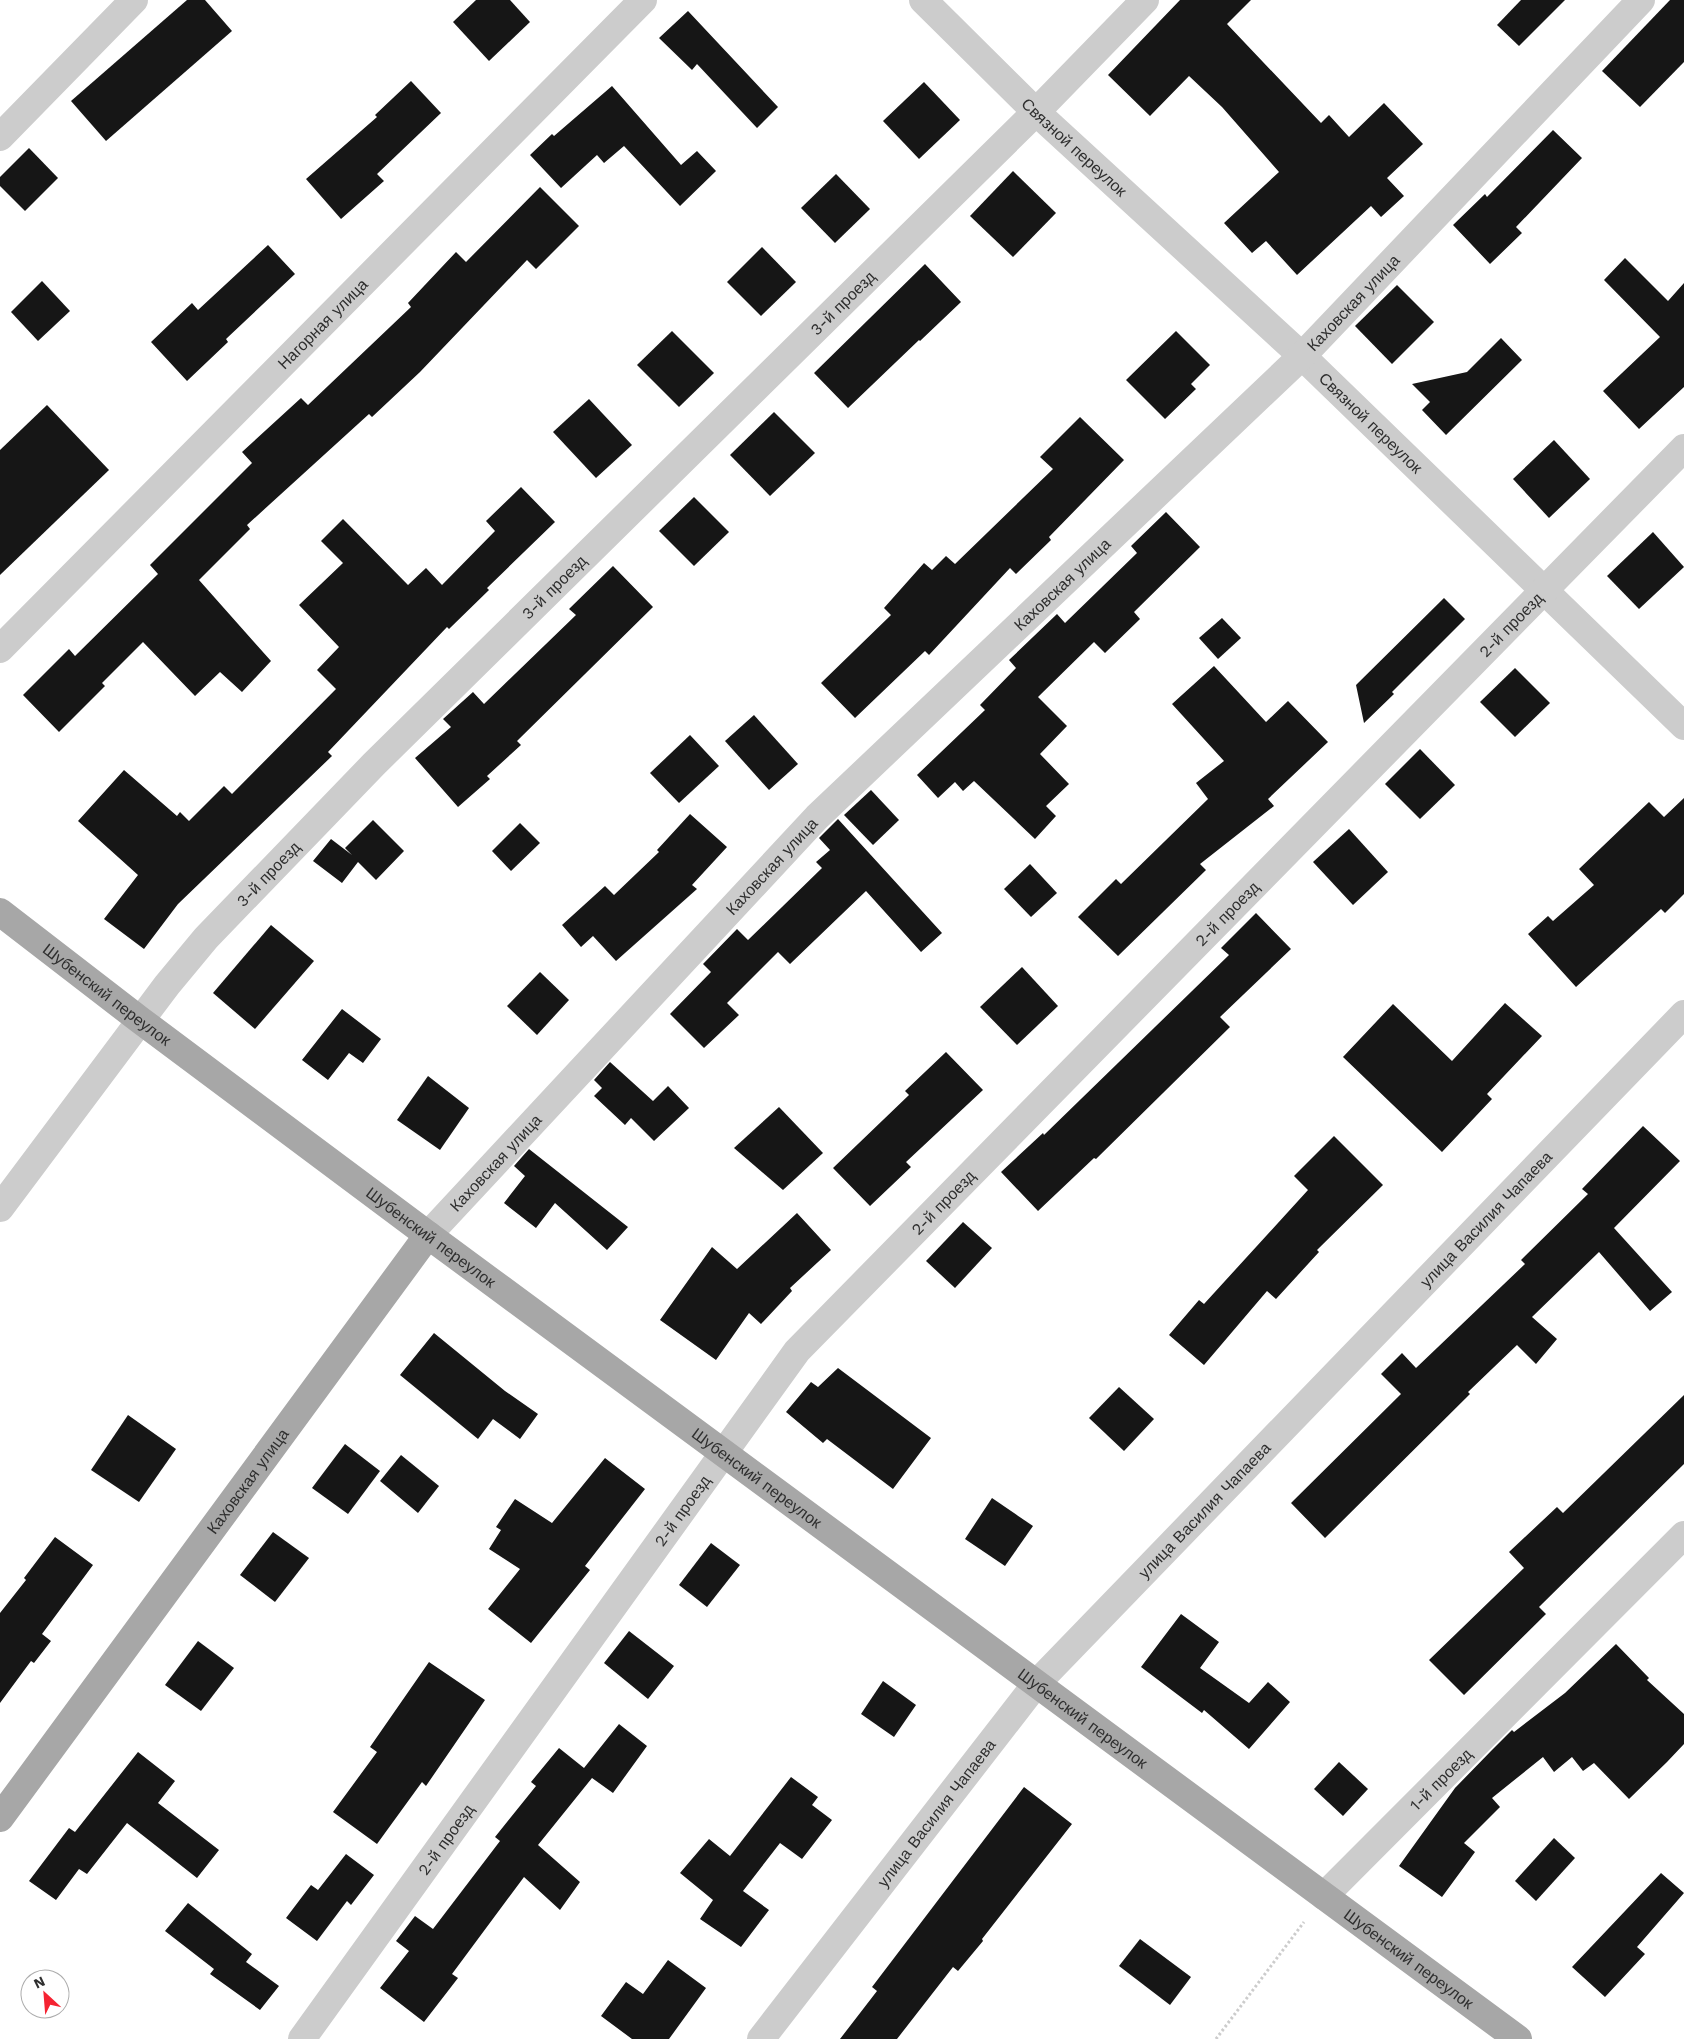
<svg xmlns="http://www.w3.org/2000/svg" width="1684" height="2039" viewBox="0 0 1684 2039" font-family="'Work Sans',sans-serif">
	<rect width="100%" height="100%" fill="#fff"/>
	<g fill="#161616">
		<path d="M 187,0 L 205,0 L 232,31 L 106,141 L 71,101 Z"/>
		<path d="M 476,0 L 510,0 L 530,22 L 489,61 L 453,22 Z"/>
		<path d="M 1180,0 L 1251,0 L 1227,24 L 1321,123 L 1329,115 L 1349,137 L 1384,103 L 1423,144 L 1387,178 L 1404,196 L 1381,217 L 1371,206 L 1297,275 L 1266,241 L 1252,253 L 1224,223 L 1279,172 L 1222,107 L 1189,76 L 1150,116 L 1108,75 Z"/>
		<path d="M 1521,0 L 1565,0 L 1519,46 L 1497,25 Z"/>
		<path d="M 1670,0 L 1684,0 L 1684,62 L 1640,107 L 1602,71 Z"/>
		<path d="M 688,11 L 778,107 L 757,128 L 697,64 L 692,70 L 659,38 Z"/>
		<path d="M 411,81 L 441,113 L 377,174 L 384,181 L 341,219 L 306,179 L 377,117 L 375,115 Z"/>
		<path d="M 924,82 L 960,120 L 919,159 L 883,121 Z"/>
		<path d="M 612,86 L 681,165 L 697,151 L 716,171 L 680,206 L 624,146 L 604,163 L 597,155 L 561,188 L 530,155 L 552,134 L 554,136 Z"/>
		<path d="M 1553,130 L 1582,158 L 1516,227 L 1522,233 L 1490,264 L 1453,225 L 1485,194 L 1487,197 Z"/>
		<path d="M 29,148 L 58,178 L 25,211 L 0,186 L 0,177 Z"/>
		<path d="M 1013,171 L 1056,213 L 1013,257 L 970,216 Z"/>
		<path d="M 836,174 L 870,209 L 835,243 L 801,208 Z"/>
		<path d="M 540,187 L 579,226 L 536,269 L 527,260 L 420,372 L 372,417 L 369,414 L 247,525 L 250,529 L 199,580 L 271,661 L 242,692 L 220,672 L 195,696 L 143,642 L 102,683 L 105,686 L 59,732 L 23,695 L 69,649 L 75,656 L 158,574 L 150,565 L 252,463 L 242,452 L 301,398 L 308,405 L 411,307 L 408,303 L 456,252 L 466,262 Z"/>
		<path d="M 268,245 L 295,274 L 226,339 L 228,342 L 187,381 L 151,342 L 192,303 L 198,310 Z"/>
		<path d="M 762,247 L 796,282 L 761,316 L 727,282 Z"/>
		<path d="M 1625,258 L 1668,301 L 1684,283 L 1684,387 L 1639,429 L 1603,391 L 1660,337 L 1604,280 Z"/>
		<path d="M 925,264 L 961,302 L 920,341 L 919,340 L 848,408 L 814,373 Z"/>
		<path d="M 42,281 L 70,311 L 38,341 L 11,312 Z"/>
		<path d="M 1397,285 L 1434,322 L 1392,364 L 1355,326 Z"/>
		<path d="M 672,331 L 714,373 L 679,407 L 637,365 Z"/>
		<path d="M 1176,331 L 1210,365 L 1191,384 L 1196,389 L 1165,419 L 1126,380 Z"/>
		<path d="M 1501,338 L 1522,360 L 1446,435 L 1422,410 L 1430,402 L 1412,384 L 1467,372 Z"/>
		<path d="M 589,399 L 632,445 L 596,478 L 553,432 Z"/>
		<path d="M 47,405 L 109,470 L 0,575 L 0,450 Z"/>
		<path d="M 774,412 L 815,453 L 770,496 L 730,455 Z"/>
		<path d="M 1080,417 L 1124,460 L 1049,537 L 1051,540 L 1016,574 L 1010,568 L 929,655 L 925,651 L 855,718 L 821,683 L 891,615 L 884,608 L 924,563 L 932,570 L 946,556 L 955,564 L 1053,469 L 1040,457 Z"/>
		<path d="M 1554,440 L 1590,479 L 1549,518 L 1513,479 Z"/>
		<path d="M 521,487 L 555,522 L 487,588 L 489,590 L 449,629 L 447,627 L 328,752 L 332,756 L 178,904 L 144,949 L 104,919 L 138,875 L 78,821 L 124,770 L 177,816 L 180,812 L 189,821 L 224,786 L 232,794 L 336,689 L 317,670 L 339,647 L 299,605 L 343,563 L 321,541 L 343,519 L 408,585 L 426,568 L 442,585 L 495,531 L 486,521 Z"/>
		<path d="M 694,497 L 729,532 L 694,566 L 659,531 Z"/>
		<path d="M 1166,512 L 1200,547 L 1134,612 L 1140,619 L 1105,653 L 1094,642 L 1038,697 L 1067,726 L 1040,754 L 1069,784 L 1046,806 L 1056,816 L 1035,839 L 974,781 L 963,791 L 955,782 L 938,798 L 917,775 L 985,710 L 980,705 L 1016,668 L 1009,660 L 1057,614 L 1065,623 L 1137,553 L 1131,546 Z"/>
		<path d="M 1653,532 L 1684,567 L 1639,609 L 1607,576 Z"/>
		<path d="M 613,566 L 653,607 L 517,741 L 521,745 L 487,776 L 490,779 L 458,807 L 415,758 L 451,727 L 443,719 L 473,692 L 484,704 L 576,615 L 569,609 Z"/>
		<path d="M 1444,598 L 1465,619 L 1392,692 L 1394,694 L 1364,723 L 1356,685 Z"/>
		<path d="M 1222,618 L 1241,638 L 1218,659 L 1199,638 Z"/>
		<path d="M 1214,666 L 1266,722 L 1288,701 L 1328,742 L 1268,799 L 1274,806 L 1200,864 L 1206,870 L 1118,956 L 1078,917 L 1116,879 L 1121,884 L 1208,799 L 1196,783 L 1224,761 L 1172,704 Z"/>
		<path d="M 1515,668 L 1550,703 L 1515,737 L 1480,702 Z"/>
		<path d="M 754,715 L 798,764 L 769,790 L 725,741 Z"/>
		<path d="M 690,735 L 719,766 L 679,803 L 650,773 Z"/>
		<path d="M 1420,749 L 1455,785 L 1420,819 L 1385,784 Z"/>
		<path d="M 871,790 L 899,820 L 873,845 L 844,815 Z"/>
		<path d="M 1684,798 L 1684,894 L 1665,913 L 1661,909 L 1576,987 L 1528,934 L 1548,916 L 1553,921 L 1594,885 L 1579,869 L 1649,802 L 1664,817 Z"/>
		<path d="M 690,814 L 727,847 L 692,885 L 697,889 L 616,961 L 593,936 L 581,947 L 562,925 L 605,886 L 614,895 L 659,852 L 657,850 Z"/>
		<path d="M 838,819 L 942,933 L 921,952 L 866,891 L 790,964 L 778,952 L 727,1003 L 739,1015 L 704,1048 L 670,1014 L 711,972 L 703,964 L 737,929 L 748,940 L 822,868 L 816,862 L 830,850 L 819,838 Z"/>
		<path d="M 373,820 L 404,851 L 376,880 L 358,862 L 342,883 L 313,861 L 331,839 L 352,855 L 345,848 Z"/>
		<path d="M 520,823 L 540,843 L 511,871 L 492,851 Z"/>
		<path d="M 1349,829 L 1388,872 L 1353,905 L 1313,862 Z"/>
		<path d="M 1030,864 L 1057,893 L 1031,917 L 1004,889 Z"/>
		<path d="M 1256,913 L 1291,949 L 1220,1017 L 1230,1027 L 1096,1159 L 1094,1158 L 1038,1211 L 1001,1172 L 1043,1133 L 1044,1135 L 1229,955 L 1221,948 Z"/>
		<path d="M 271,925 L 314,961 L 255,1029 L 213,993 Z"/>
		<path d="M 1022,967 L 1058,1006 L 1017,1045 L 980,1007 Z"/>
		<path d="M 540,972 L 569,1000 L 537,1035 L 507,1006 Z"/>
		<path d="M 1505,1003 L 1542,1036 L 1487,1094 L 1492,1099 L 1442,1152 L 1343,1057 L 1393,1004 L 1452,1061 Z"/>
		<path d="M 342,1009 L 381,1039 L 363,1063 L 349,1053 L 328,1080 L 302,1060 Z"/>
		<path d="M 946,1052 L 983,1090 L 906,1162 L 911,1167 L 870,1206 L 833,1168 L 909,1095 L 905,1091 Z"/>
		<path d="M 610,1062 L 653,1101 L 668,1086 L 689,1108 L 654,1141 L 631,1118 L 625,1125 L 594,1096 L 602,1088 L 594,1080 Z"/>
		<path d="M 428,1076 L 469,1108 L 440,1150 L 397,1120 Z"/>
		<path d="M 779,1107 L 823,1153 L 783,1190 L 734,1148 Z"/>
		<path d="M 1643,1126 L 1680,1161 L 1614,1228 L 1672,1292 L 1650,1311 L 1599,1252 L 1532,1317 L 1557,1339 L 1536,1364 L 1517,1345 L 1468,1392 L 1470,1394 L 1325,1538 L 1291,1503 L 1401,1394 L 1381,1374 L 1402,1353 L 1416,1368 L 1525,1264 L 1521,1260 L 1588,1194 L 1582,1189 Z"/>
		<path d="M 1334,1136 L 1383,1185 L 1317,1250 L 1319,1252 L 1276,1299 L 1267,1291 L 1204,1365 L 1169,1335 L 1199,1300 L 1204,1304 L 1308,1190 L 1294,1176 Z"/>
		<path d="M 529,1149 L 628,1227 L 607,1250 L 555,1203 L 536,1228 L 504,1203 L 525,1176 L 514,1166 Z"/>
		<path d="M 797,1213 L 831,1250 L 790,1288 L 792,1291 L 761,1324 L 749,1313 L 716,1360 L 660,1320 L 712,1247 L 737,1269 Z"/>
		<path d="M 963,1222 L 992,1248 L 955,1288 L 926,1261 Z"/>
		<path d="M 434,1333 L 505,1391 L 538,1414 L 520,1439 L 493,1419 L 478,1439 L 400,1375 Z"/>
		<path d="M 838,1368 L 931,1438 L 893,1489 L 827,1439 L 823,1443 L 786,1412 L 811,1382 L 818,1387 Z"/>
		<path d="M 1119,1387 L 1154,1419 L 1124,1451 L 1089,1418 Z"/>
		<path d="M 1684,1395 L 1684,1464 L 1539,1607 L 1546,1614 L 1464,1695 L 1429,1660 L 1524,1568 L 1509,1552 L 1557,1507 L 1563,1513 Z"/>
		<path d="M 128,1415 L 176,1449 L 139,1502 L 91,1470 Z"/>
		<path d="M 345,1444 L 380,1471 L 348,1514 L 312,1488 Z"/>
		<path d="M 401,1455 L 439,1486 L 418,1513 L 380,1481 Z"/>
		<path d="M 605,1458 L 645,1489 L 585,1566 L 590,1570 L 531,1643 L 488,1609 L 520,1569 L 489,1549 L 501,1530 L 496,1527 L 515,1499 L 552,1523 Z"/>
		<path d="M 992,1498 L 1033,1526 L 1005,1566 L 965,1539 Z"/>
		<path d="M 273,1532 L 309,1558 L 275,1602 L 240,1575 Z"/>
		<path d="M 55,1537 L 93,1565 L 42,1634 L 51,1641 L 34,1663 L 31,1661 L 0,1703 L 0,1613 L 26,1580 L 24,1578 Z"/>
		<path d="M 711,1543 L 740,1565 L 707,1607 L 679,1585 Z"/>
		<path d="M 1181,1614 L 1219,1642 L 1200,1668 L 1249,1703 L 1268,1682 L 1290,1702 L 1249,1749 L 1204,1710 L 1202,1713 L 1141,1667 Z"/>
		<path d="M 629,1631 L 674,1666 L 648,1699 L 604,1663 Z"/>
		<path d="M 198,1641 L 234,1668 L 201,1711 L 165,1685 Z"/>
		<path d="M 1616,1644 L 1649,1678 L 1647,1680 L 1684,1714 L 1684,1744 L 1667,1762 L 1629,1799 L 1594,1763 L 1583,1771 L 1572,1757 L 1554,1772 L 1543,1757 L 1492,1798 L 1500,1807 L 1464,1843 L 1475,1852 L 1442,1897 L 1399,1866 L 1455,1788 L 1491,1751 L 1512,1730 L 1514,1732 L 1565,1693 Z"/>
		<path d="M 429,1662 L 485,1700 L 426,1786 L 422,1782 L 377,1844 L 333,1812 L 377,1752 L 370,1747 Z"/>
		<path d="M 883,1681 L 916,1705 L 894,1737 L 861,1714 Z"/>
		<path d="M 619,1724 L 647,1746 L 613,1793 L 592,1778 L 538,1845 L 580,1882 L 560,1910 L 524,1877 L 452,1974 L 458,1978 L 424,2022 L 380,1988 L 409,1951 L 396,1941 L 415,1916 L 433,1929 L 500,1841 L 495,1837 L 536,1786 L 531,1782 L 559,1748 L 584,1768 Z"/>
		<path d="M 138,1752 L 175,1781 L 158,1803 L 219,1850 L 197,1878 L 127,1823 L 87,1874 L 79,1869 L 56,1900 L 29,1881 L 69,1828 L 75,1832 Z"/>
		<path d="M 1339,1762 L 1368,1789 L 1343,1816 L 1314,1789 Z"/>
		<path d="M 791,1777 L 818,1797 L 812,1805 L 832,1820 L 802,1859 L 780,1843 L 743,1891 L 769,1910 L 741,1947 L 700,1919 L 713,1900 L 680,1873 L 709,1839 L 730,1856 Z"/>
		<path d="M 1024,1787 L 1072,1824 L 982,1939 L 983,1941 L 958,1971 L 953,1967 L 897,2039 L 840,2039 L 877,1991 L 872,1987 Z"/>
		<path d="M 1554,1838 L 1575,1858 L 1536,1901 L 1515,1881 Z"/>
		<path d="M 346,1854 L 374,1875 L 351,1905 L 347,1901 L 317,1941 L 286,1918 L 311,1885 L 318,1890 Z"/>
		<path d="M 1661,1873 L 1684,1893 L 1637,1947 L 1645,1954 L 1605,1997 L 1572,1967 Z"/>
		<path d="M 188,1903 L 252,1954 L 246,1962 L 279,1986 L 260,2010 L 210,1974 L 214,1969 L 165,1931 Z"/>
		<path d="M 1140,1939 L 1191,1977 L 1170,2005 L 1119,1966 Z"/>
		<path d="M 668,1960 L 706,1988 L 669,2039 L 632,2039 L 601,2016 L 626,1982 L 643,1994 Z"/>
	</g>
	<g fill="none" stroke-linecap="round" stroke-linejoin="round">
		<path stroke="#ccc" stroke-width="3" stroke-dasharray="2.5 2.5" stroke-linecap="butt" d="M 1216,2039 L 1304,1922"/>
		<g stroke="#ccc" stroke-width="28">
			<path id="s1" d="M 923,0 L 1036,112 L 1302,356 L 1684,726"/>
			<path d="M 0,137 L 134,0"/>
			<path id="s2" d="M 0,649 L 643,0"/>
			<path id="s3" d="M 0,1208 L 167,985 L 206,938 L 374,764 L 1036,112 L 1145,0"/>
			<path id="s4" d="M 428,1235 L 817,817 L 1302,356 L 1641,0"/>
			<path id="s5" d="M 1324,1896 L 1684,1535"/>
			<path id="s6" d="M 302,2039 L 797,1351 L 1684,448"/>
			<path id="s7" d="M 761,2039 L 1036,1684 L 1684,1014"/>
		</g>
		<g stroke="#a7a7a7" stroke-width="28">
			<path id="s8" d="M 0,912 L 140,1020 L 428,1235 L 1518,2039"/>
			<path id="s9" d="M 0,1818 L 428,1235"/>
		</g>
	</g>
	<g text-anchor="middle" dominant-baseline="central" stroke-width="5" stroke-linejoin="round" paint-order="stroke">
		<g font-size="16" fill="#2f2f2f" stroke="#fff">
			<text stroke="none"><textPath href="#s1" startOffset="211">Связной переулок</textPath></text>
			<text stroke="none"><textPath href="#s4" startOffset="1314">Каховская улица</textPath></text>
			<text stroke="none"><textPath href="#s3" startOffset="1239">3-й проезд</textPath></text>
			<text stroke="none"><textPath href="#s2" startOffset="458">Нагорная улица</textPath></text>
			<text stroke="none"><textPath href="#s1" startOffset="616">Связной переулок</textPath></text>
			<text stroke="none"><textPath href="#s4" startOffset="909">Каховская улица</textPath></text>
			<text stroke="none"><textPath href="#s3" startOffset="834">3-й проезд</textPath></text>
			<text stroke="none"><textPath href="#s6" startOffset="1866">2-й проезд</textPath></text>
			<text stroke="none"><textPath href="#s4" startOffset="504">Каховская улица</textPath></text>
			<text stroke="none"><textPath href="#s3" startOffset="429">3-й проезд</textPath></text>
			<text stroke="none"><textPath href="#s6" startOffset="1461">2-й проезд</textPath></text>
			<text stroke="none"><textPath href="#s8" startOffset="135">Шубенский переулок</textPath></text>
			<text stroke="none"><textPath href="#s4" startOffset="99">Каховская улица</textPath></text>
			<text stroke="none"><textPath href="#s6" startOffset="1056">2-й проезд</textPath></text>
			<text stroke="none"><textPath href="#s7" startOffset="1096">улица Василия Чапаева</textPath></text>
			<text stroke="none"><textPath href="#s8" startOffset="540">Шубенский переулок</textPath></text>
			<text stroke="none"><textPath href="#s8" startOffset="945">Шубенский переулок</textPath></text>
			<text stroke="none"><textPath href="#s9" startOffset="418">Каховская улица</textPath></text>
			<text stroke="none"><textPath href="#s7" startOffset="691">улица Василия Чапаева</textPath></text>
			<text stroke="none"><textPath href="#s6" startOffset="651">2-й проезд</textPath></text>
			<text stroke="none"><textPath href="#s8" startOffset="1350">Шубенский переулок</textPath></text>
			<text stroke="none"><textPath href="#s5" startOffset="165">1-й проезд</textPath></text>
			<text stroke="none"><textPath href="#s7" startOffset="286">улица Василия Чапаева</textPath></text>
			<text stroke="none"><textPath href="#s6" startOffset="246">2-й проезд</textPath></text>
			<text stroke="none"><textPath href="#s8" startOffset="1755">Шубенский переулок</textPath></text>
		</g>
	</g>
	<g transform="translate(45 1994) rotate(334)"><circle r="24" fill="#ffffff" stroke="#acacac"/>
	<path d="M0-4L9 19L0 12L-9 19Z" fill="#f52332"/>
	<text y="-8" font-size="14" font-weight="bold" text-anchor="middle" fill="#2f2f2f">N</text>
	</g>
</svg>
